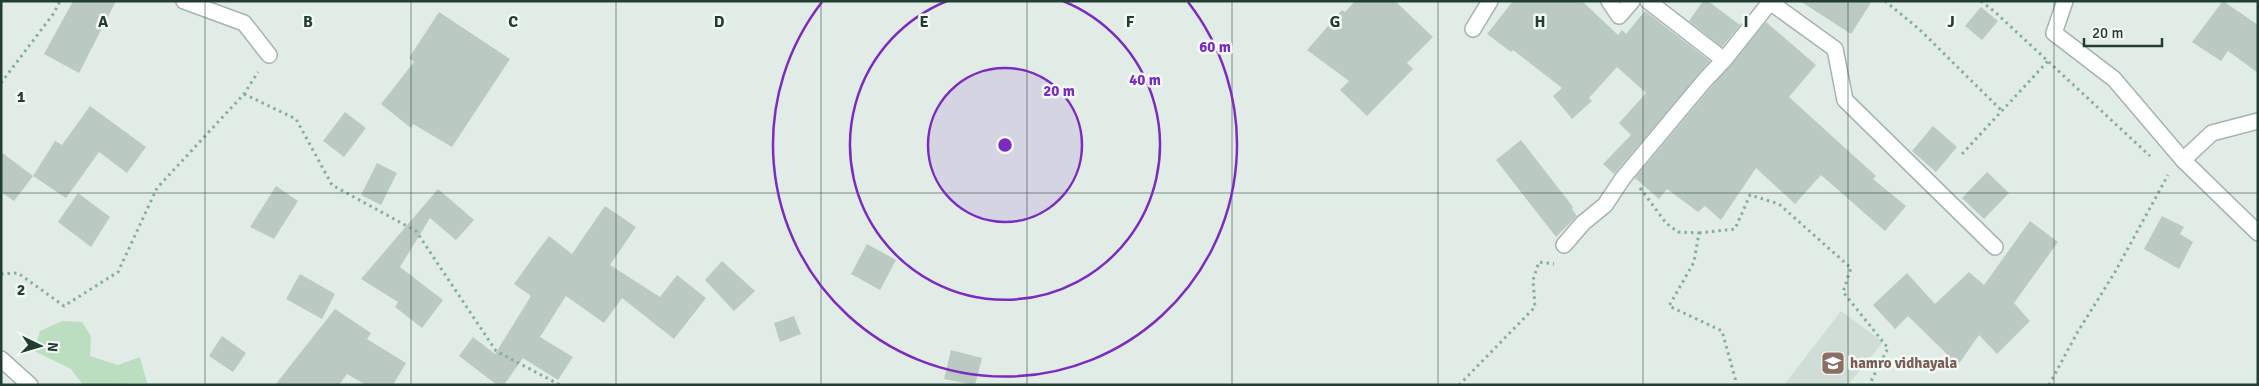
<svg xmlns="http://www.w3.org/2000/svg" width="2259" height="386" viewBox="0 0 2259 386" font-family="Signika,sans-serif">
	<rect width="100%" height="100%" fill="#e2ece7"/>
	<path fill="#d0dcd6" d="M 1841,311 L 1883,342 L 1848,385 L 1784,385 Z"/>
	<path fill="#bbdec1" d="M 62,321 L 82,322 L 91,336 L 90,356 L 118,365 L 140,357 L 147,383 L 83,385 L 71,369 L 34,351 L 40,331 Z"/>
	<g fill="#bacac2">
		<path d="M 73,1 L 116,1 L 79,73 L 44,54 Z"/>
		<path d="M 1355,1 L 1395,1 L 1433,37 L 1407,63 L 1413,69 L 1367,116 L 1340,90 L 1349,81 L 1307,50 L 1342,10 L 1345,12 Z"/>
		<path d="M 1513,1 L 1582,1 L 1618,35 L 1622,30 L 1626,34 L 1645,11 L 1710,61 L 1614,174 L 1603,164 L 1631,135 L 1619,123 L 1646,93 L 1617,67 L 1589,98 L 1592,101 L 1572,119 L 1553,96 L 1562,88 L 1513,50 L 1511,52 L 1487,34 Z"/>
		<path d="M 1703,1 L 1708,1 L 1740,25 L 1722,47 L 1689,21 Z"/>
		<path d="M 1800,1 L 1872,1 L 1851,34 Z"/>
		<path d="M 2223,1 L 2258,25 L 2258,73 L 2228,51 L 2221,61 L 2192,42 Z"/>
		<path d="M 1981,7 L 1998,21 L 1982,40 L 1965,26 Z"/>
		<path d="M 439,12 L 510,59 L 452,147 L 413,124 L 411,128 L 381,104 L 414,62 L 409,58 Z"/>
		<path d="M 1766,22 L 1816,65 L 1789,97 L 1876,176 L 1873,179 L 1906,206 L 1885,231 L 1821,175 L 1795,204 L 1756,168 L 1721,220 L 1705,206 L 1698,212 L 1667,189 L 1659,199 L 1635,178 Z"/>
		<path d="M 90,106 L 146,147 L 127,173 L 99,152 L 66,198 L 33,176 L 55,141 L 62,145 Z"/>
		<path d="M 345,112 L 366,128 L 344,157 L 323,141 Z"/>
		<path d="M 1933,126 L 1957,147 L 1936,172 L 1912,151 Z"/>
		<path d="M 1521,140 L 1573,207 L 1572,209 L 1577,216 L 1556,237 L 1496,160 Z"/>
		<path d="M 1,152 L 33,176 L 14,201 L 1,192 Z"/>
		<path d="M 377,163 L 397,173 L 381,205 L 361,195 Z"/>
		<path d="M 1987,172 L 2009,193 L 1984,219 L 1962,198 Z"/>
		<path d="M 276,186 L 298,201 L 274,239 L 250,227 Z"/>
		<path d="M 438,189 L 474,220 L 456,240 L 430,218 L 400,267 L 443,300 L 422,328 L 395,307 L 398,302 L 361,279 Z"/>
		<path d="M 78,193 L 110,217 L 91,247 L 58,222 Z"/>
		<path d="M 605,206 L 636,227 L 610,265 L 660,297 L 677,275 L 706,298 L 674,339 L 622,298 L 604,323 L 566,296 L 540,337 L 573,357 L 558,380 L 523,358 L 504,385 L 497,385 L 459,356 L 473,337 L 495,354 L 531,296 L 514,284 L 537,252 L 549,236 L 572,254 Z"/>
		<path d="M 2162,216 L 2184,227 L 2180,234 L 2193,242 L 2179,269 L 2144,249 Z"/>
		<path d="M 2030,221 L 2058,242 L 2014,303 L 2030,321 L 1997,354 L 1979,335 L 1958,365 L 1908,316 L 1895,329 L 1873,305 L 1907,273 L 1935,304 L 1969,272 L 1984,285 Z"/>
		<path d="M 867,244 L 896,260 L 880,290 L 851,274 Z"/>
		<path d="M 722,261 L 755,291 L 734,311 L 705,280 Z"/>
		<path d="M 300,274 L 335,294 L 322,319 L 286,299 Z"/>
		<path d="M 335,309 L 371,333 L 367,339 L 406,363 L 393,385 L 366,385 L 347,374 L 339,385 L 275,385 Z"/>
		<path d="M 794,316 L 801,334 L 780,342 L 774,323 Z"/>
		<path d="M 222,336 L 246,353 L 233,372 L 209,356 Z"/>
		<path d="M 951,350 L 982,358 L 975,385 L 944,379 Z"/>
	</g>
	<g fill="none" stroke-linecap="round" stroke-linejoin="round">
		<g stroke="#a5b4ad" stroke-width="18">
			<g id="street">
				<path d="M 184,1 L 244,23 L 269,55"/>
				<path d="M 1609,1 L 1619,16 L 1632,1"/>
				<path d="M 1648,1 L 1724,60"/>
				<path d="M 2065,1 L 2054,33 L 2114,79 L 2183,160 L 2258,233"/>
				<path d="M 1770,2 L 1835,49 L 1845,100 L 1995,247"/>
				<path d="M 1473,29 L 1490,1"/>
				<path d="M 2183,160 L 2212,133 L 2258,121"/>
				<path d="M 1564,245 L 1583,223 L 1605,205 L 1623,178 L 1705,80 L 1724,60 L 1771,1"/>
				<path d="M 1,359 L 30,385"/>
			</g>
		</g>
		<g stroke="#82b09d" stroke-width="3" stroke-dasharray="2.5 4" stroke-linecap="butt">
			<path d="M 1885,1 L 1919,29 L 2002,111"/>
			<path d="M 1981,1 L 1995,12 L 2150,156"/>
			<path d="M 1,83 L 54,13 L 60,1"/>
			<path d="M 244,94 L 296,119 L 332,185 L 416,231 L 496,351 L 560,385"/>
			<path d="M 1962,154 L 2048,61"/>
			<path d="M 1640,188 L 1666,223 L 1678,232 L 1699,233 L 1694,262 L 1669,306 L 1722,331 L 1737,385"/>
			<path d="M 1699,233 L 1735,229 L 1750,195 L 1779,204 L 1851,268 L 1843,292 L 1888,348 L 1869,385"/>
			<path d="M 1,274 L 18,273 L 64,306 L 118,272 L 157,188 L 244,94 L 258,72"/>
			<path d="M 1459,385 L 1535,307 L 1533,280 L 1539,262 L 1554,264"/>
			<path d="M 2049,385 L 2077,333 L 2115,272 L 2168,175"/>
		</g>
		<use href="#street" stroke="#fff" stroke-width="15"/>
	</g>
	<path fill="none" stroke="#223e33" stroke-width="1" stroke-opacity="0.55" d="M 205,1 L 205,385M 411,1 L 411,385M 616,1 L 616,385M 821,1 L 821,385M 1027,1 L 1027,385M 1232,1 L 1232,385M 1438,1 L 1438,385M 1643,1 L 1643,385M 1848,1 L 1848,385M 2054,1 L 2054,385M 1,193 L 2258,193"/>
	<circle cx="1005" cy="145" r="77" fill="#7b2cbf" fill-opacity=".12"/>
	<g fill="none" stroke="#7b2cbf" stroke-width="2.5">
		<circle cx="1005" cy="145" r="77"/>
		<path d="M1063 1A155 155 0 1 1 947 1"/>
		<path d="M1188 2A232 232 0 1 1 822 2"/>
	</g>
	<defs>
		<g id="school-square" transform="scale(1.25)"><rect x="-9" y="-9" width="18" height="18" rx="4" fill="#8d6e63" stroke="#f3f9f5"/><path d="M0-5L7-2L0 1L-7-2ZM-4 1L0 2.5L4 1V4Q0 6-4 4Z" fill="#fff"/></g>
	</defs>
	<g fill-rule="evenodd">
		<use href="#school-square" x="1833" y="363"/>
	</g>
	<g text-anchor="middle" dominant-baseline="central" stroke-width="5" stroke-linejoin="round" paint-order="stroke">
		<g font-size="15" font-weight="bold" fill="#785e54" stroke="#f3f9f5" text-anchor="start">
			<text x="1850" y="363">hamro vidhayala</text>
		</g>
	</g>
	<g font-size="16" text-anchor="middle" font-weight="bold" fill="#223e33" stroke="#f3f9f5" stroke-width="5" stroke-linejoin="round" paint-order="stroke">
		<text x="103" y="27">A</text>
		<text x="308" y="27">B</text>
		<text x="513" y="27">C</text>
		<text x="719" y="27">D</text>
		<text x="924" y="27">E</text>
		<text x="1130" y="27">F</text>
		<text x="1335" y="27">G</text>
		<text x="1540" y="27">H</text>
		<text x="1746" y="27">I</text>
		<text x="1951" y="27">J</text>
		<text x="21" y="102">1</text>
		<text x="21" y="295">2</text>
	</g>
	<circle cx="1005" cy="145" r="8" fill="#7b2cbf" stroke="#f3f9f5" stroke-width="2.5"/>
	<g font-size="15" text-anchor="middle" font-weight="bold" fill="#7b2cbf" stroke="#f3f9f5" stroke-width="5" stroke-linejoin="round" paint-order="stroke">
		<text x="1215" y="52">60 m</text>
		<text x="1145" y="85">40 m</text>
		<text x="1059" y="96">20 m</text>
	</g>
	<rect width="2259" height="386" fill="none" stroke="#223e33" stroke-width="5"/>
	<g transform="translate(40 346) rotate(95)" stroke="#f3f9f5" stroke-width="4" paint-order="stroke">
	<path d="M0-4L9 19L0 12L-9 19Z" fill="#223e33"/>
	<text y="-8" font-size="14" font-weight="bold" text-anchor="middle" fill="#223e33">N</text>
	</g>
	<path d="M2084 38v8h78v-8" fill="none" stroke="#223e33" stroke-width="2.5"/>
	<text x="2092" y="38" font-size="15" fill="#223e33" stroke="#f3f9f5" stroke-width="4" paint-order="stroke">20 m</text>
</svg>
